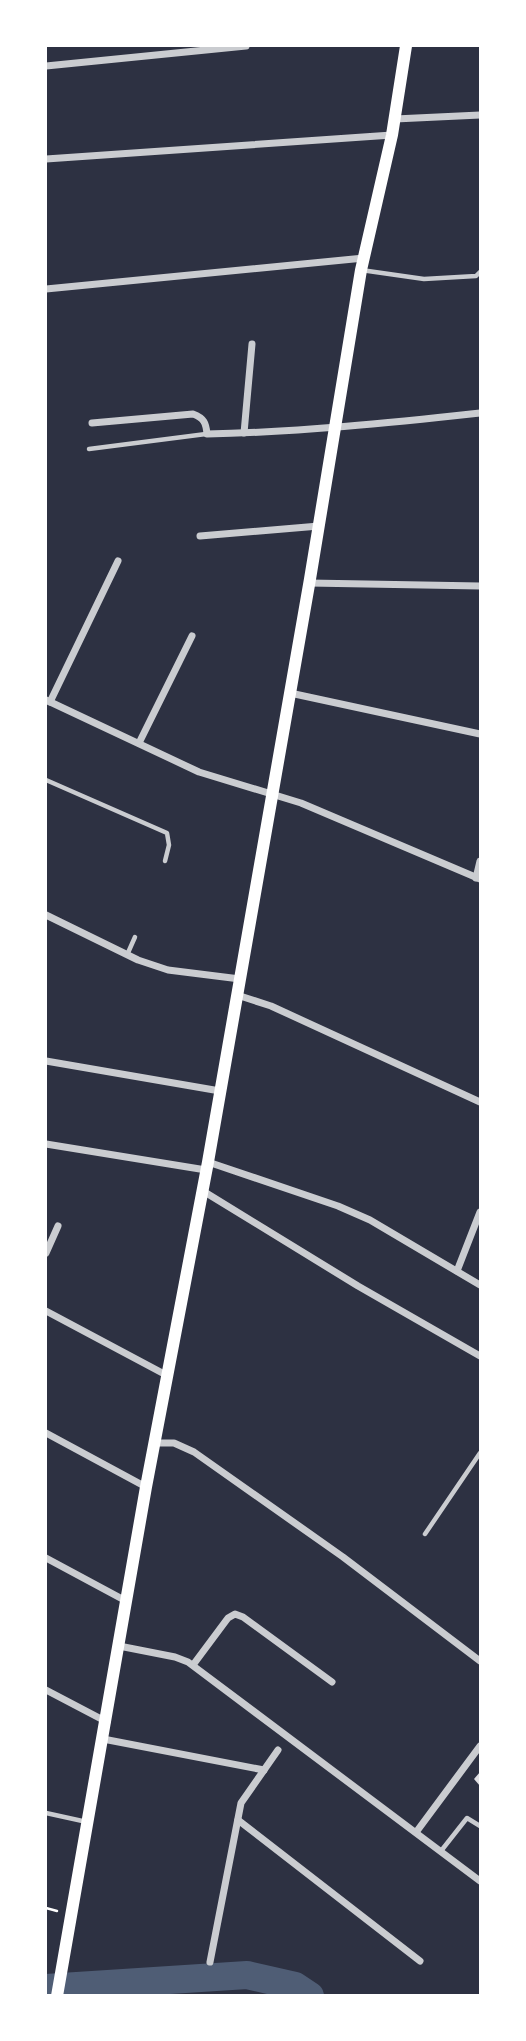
<svg xmlns="http://www.w3.org/2000/svg" width="526" height="2041" viewBox="0 0 526 2041" font-family="'Titillium Web',sans-serif">
	<rect width="100%" height="100%" fill="#2d3142"/>
	<g fill="none" stroke-linecap="round" stroke-linejoin="round">
		<path stroke="#4f5d75" stroke-width="28" d="M 46,1988 L 247,1975 L 295,1986 L 310,1996"/>
	</g>
	<path fill="#e0e0e3" d="M 480,1772 L 480,1786 L 474,1779 Z"/>
	<g fill="none" stroke-linecap="round" stroke-linejoin="round">
		<path stroke="#fff" stroke-width="2.5" d="M 46,1908 L 57,1911"/>
		<g stroke="#caccd0" stroke-width="4.5">
			<path d="M 361,270 L 424,279 L 476,276 L 480,272"/>
			<path d="M 89,449 L 206,434"/>
			<path d="M 46,780 L 167,833 L 169,845 L 165,861"/>
			<path d="M 127,955 L 135,937"/>
			<path d="M 425,1534 L 480,1453"/>
			<path d="M 46,1813 L 87,1822"/>
			<path d="M 441,1851 L 467,1818 L 480,1826"/>
		</g>
		<g stroke="#caccd0" stroke-width="7">
			<path d="M 46,66 L 246,46"/>
			<path d="M 395,119 L 480,115"/>
			<path d="M 46,159 L 392,135"/>
			<path d="M 46,289 L 364,258"/>
			<path d="M 92,423 L 193,414 C 204,418 206,423 207,434 C 299,432 389,423 480,413"/>
			<path d="M 244,433 L 252,344"/>
			<path d="M 200,536 L 319,526"/>
			<path d="M 309,583 L 480,586"/>
			<path d="M 290,693 L 480,734"/>
			<path d="M 46,700 L 199,772 L 301,803 L 480,879"/>
			<path d="M 50,702 L 118,561"/>
			<path d="M 139,743 L 192,636"/>
			<path d="M 476,878 L 480,861"/>
			<path d="M 46,915 L 138,960 L 168,970 L 240,979"/>
			<path d="M 237,995 L 271,1006 L 480,1102"/>
			<path d="M 46,1061 L 220,1091"/>
			<path d="M 46,1144 L 206,1170"/>
			<path d="M 208,1162 L 338,1206 L 370,1220 L 480,1285"/>
			<path d="M 203,1191 L 358,1286 L 480,1356"/>
			<path d="M 46,1253 L 58,1226"/>
			<path d="M 457,1271 L 480,1212"/>
			<path d="M 46,1311 L 168,1376"/>
			<path d="M 46,1433 L 146,1487"/>
			<path d="M 155,1443 L 174,1443 L 194,1452 L 343,1557 L 480,1661"/>
			<path d="M 46,1558 L 126,1601"/>
			<path d="M 119,1646 L 175,1657 L 188,1662 L 480,1881"/>
			<path d="M 193,1665 L 228,1618 L 235,1614 L 243,1617 L 332,1682"/>
			<path d="M 46,1690 L 107,1722"/>
			<path d="M 103,1739 L 264,1770"/>
			<path d="M 238,1820 L 420,1961"/>
			<path d="M 417,1831 L 480,1746"/>
			<path d="M 210,1962 L 241,1803 L 278,1750"/>
		</g>
		<path stroke="#fff" stroke-width="12" d="M 57,1996 L 146,1487 L 208,1162 L 310,579 L 361,270 L 392,135 L 406,46"/>
	</g>
	<rect width="526" height="2041" fill="none" stroke="#ffffff" stroke-width="94"/>
</svg>
